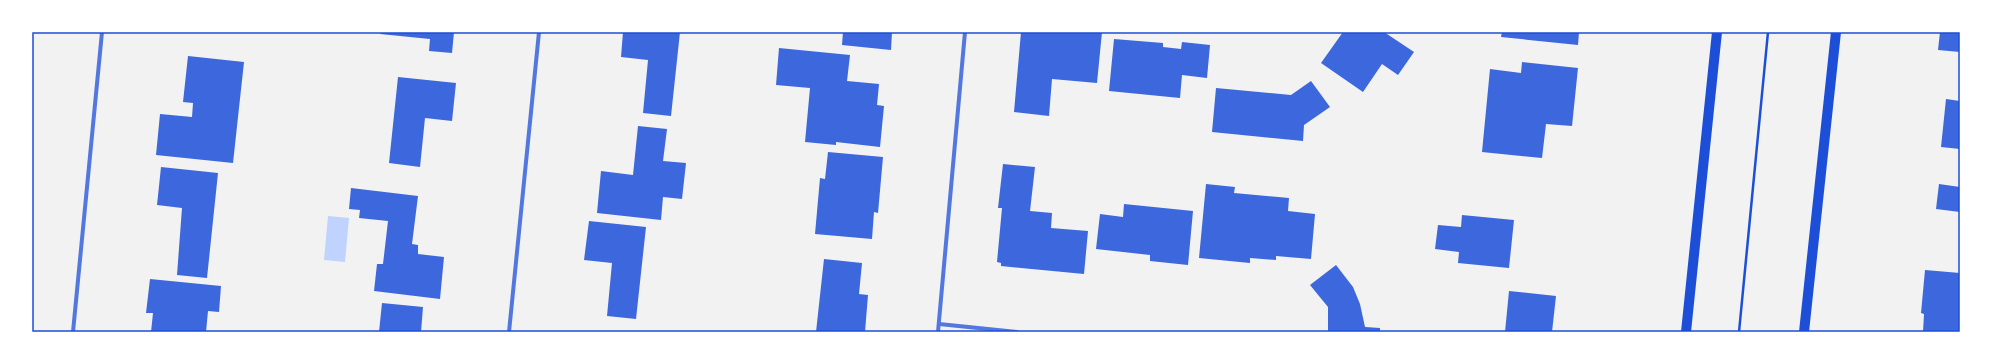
<svg xmlns="http://www.w3.org/2000/svg" width="1992" height="364" viewBox="0 0 1992 364" font-family="'PT Sans Narrow',sans-serif">
	<rect width="100%" height="100%" fill="#f2f2f2"/>
	<path fill="#bfd3fe" d="M 328,216 L 349,218 L 345,262 L 324,260 Z"/>
	<g fill="#3d67dc">
		<path d="M 381,32 L 454,32 L 452,53 L 429,51 L 430,39 L 380,34 Z"/>
		<path d="M 623,32 L 680,32 L 671,116 L 643,113 L 648,60 L 621,57 Z"/>
		<path d="M 843,32 L 892,32 L 891,50 L 842,45 Z"/>
		<path d="M 1021,32 L 1102,32 L 1097,83 L 1052,79 L 1049,116 L 1014,112 Z"/>
		<path d="M 1343,32 L 1384,32 L 1414,52 L 1398,75 L 1382,64 L 1363,92 L 1321,63 Z"/>
		<path d="M 1502,32 L 1579,32 L 1578,45 L 1501,37 Z"/>
		<path d="M 1940,32 L 1960,32 L 1960,52 L 1938,50 Z"/>
		<path d="M 1114,39 L 1163,43 L 1163,47 L 1181,49 L 1182,42 L 1210,45 L 1207,78 L 1182,75 L 1180,98 L 1109,91 Z"/>
		<path d="M 779,48 L 850,55 L 847,81 L 879,84 L 877,105 L 884,106 L 880,147 L 836,142 L 836,145 L 805,142 L 810,88 L 776,85 Z"/>
		<path d="M 188,56 L 244,62 L 233,163 L 156,155 L 160,114 L 192,117 L 193,103 L 183,102 Z"/>
		<path d="M 1522,62 L 1578,68 L 1572,126 L 1546,124 L 1542,158 L 1482,152 L 1490,69 L 1521,73 Z"/>
		<path d="M 398,77 L 456,83 L 452,121 L 425,118 L 420,167 L 389,163 Z"/>
		<path d="M 1311,81 L 1330,107 L 1304,125 L 1303,141 L 1212,132 L 1216,88 L 1291,95 Z"/>
		<path d="M 1946,99 L 1960,101 L 1960,149 L 1941,147 Z"/>
		<path d="M 638,126 L 667,129 L 663,161 L 686,163 L 682,199 L 663,197 L 661,220 L 597,213 L 601,171 L 633,175 Z"/>
		<path d="M 828,152 L 883,157 L 878,213 L 874,212 L 872,239 L 815,234 L 820,178 L 825,179 Z"/>
		<path d="M 1003,164 L 1035,167 L 1030,211 L 1052,213 L 1051,228 L 1088,231 L 1084,274 L 1001,266 L 1001,263 L 997,262 L 1002,208 L 998,208 Z"/>
		<path d="M 161,167 L 218,173 L 207,278 L 177,275 L 182,208 L 157,205 Z"/>
		<path d="M 1206,184 L 1235,187 L 1234,193 L 1289,198 L 1288,211 L 1315,214 L 1311,259 L 1276,256 L 1276,260 L 1250,258 L 1250,263 L 1199,258 Z"/>
		<path d="M 1939,184 L 1960,187 L 1960,212 L 1936,209 Z"/>
		<path d="M 351,188 L 418,196 L 412,244 L 418,245 L 418,254 L 444,257 L 440,299 L 374,291 L 377,264 L 383,264 L 388,221 L 359,218 L 360,210 L 349,209 Z"/>
		<path d="M 1124,204 L 1193,211 L 1188,265 L 1150,261 L 1150,255 L 1096,249 L 1100,214 L 1123,217 Z"/>
		<path d="M 1462,215 L 1514,220 L 1509,268 L 1458,263 L 1459,252 L 1435,249 L 1438,225 L 1461,227 Z"/>
		<path d="M 589,221 L 646,227 L 636,319 L 607,316 L 612,263 L 584,260 Z"/>
		<path d="M 824,259 L 862,263 L 859,294 L 868,295 L 865,332 L 816,332 Z"/>
		<path d="M 1336,265 L 1353,287 L 1360,304 L 1365,327 L 1380,328 L 1380,332 L 1328,332 L 1328,307 L 1310,285 Z"/>
		<path d="M 1925,270 L 1960,273 L 1960,332 L 1923,332 L 1924,314 L 1921,313 Z"/>
		<path d="M 150,279 L 221,286 L 219,312 L 208,311 L 206,332 L 151,332 L 153,313 L 146,313 Z"/>
		<path d="M 1509,291 L 1556,296 L 1552,332 L 1505,332 Z"/>
		<path d="M 382,303 L 423,307 L 421,332 L 379,332 Z"/>
	</g>
	<g fill="none" stroke-linecap="round" stroke-linejoin="round">
		<path stroke="#1d4ed8" stroke-width="2.5" d="M 1739,332 L 1768,32"/>
		<g stroke="#5277de" stroke-width="4">
			<path d="M 939,324 L 1017,332"/>
			<path d="M 73,332 L 102,32"/>
			<path d="M 509,332 L 539,32"/>
			<path d="M 938,332 L 965,32"/>
		</g>
		<g stroke="#1d4ed8" stroke-width="10">
			<path d="M 1686,332 L 1717,32"/>
			<path d="M 1804,332 L 1836,32"/>
		</g>
	</g>
	<rect width="1992" height="364" fill="none" stroke="#ffffff" stroke-width="66"/>
	<rect x="33" y="33" width="1926" height="298" fill="none" stroke="#1d4ed8" stroke-width="1.5"/>
</svg>
